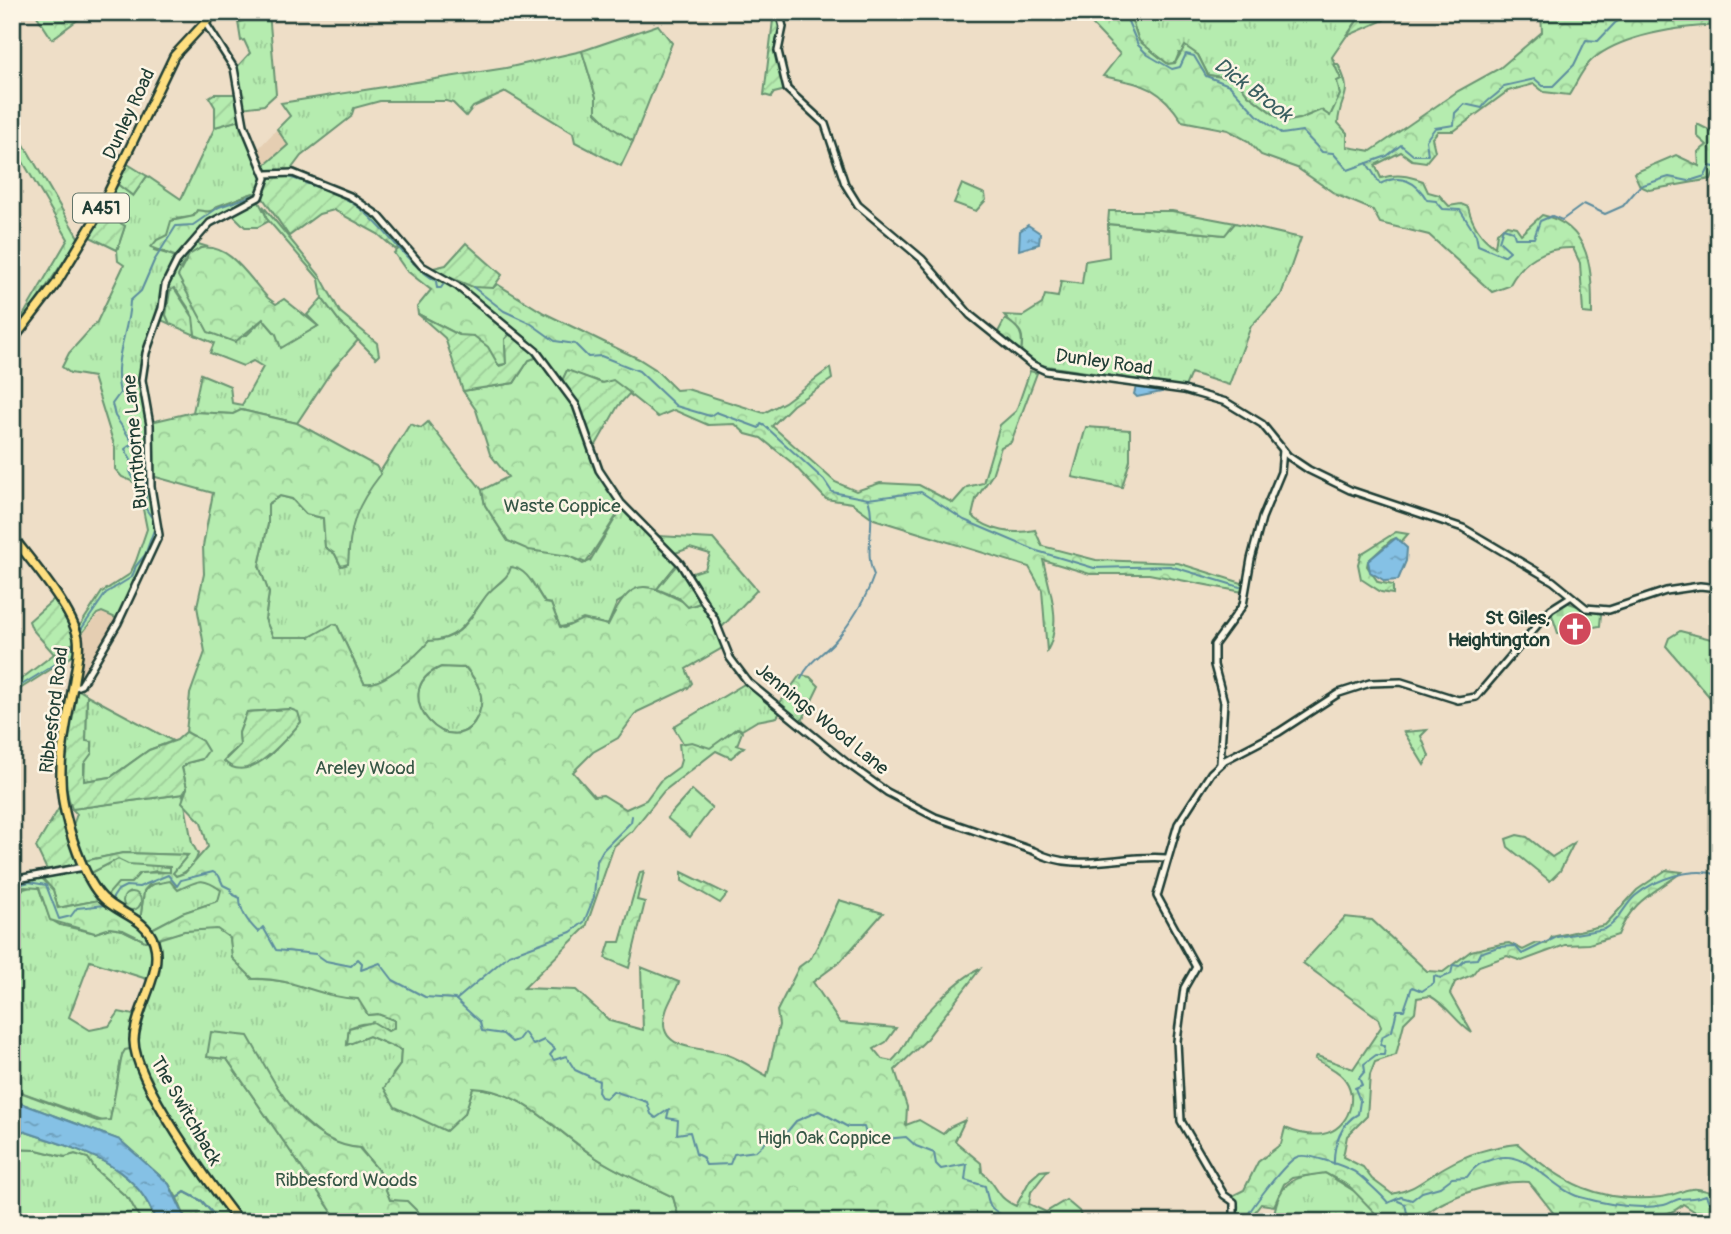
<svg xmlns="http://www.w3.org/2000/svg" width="1731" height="1234" viewBox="0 0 1731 1234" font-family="Pangolin,sans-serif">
	<defs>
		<pattern id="grass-tufts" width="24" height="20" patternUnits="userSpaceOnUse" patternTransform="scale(1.75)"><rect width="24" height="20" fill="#b5ecaf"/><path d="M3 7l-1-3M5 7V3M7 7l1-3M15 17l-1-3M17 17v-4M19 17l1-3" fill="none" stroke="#9bcb97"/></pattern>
		<pattern id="forest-crowns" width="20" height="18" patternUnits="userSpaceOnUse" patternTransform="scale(1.75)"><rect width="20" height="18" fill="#b5ecaf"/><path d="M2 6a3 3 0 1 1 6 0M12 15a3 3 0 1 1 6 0" fill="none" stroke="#9bcb97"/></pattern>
		<pattern id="cemetery-stones" width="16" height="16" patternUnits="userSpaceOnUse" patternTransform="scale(1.75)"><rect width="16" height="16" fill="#b5ecaf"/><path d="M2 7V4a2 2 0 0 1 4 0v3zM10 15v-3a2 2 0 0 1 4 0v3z" fill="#9bcb97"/></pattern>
		<pattern id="garden-furrows" width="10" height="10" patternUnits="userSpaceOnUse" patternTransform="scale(1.75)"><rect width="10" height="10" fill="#b5ecaf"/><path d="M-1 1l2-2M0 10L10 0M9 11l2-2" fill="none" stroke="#9bcb97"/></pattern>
		<pattern id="water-ripples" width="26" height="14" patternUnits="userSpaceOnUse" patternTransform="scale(1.75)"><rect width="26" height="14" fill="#85c1e5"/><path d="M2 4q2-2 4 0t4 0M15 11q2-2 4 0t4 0" fill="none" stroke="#6c9eba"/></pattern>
	</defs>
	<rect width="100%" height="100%" fill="#eedec7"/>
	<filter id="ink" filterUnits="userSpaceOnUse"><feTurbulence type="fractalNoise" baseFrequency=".0143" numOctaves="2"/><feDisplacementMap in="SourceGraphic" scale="14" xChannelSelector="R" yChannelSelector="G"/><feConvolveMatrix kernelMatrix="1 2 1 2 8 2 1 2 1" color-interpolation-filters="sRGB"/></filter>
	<g filter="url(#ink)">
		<g fill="#e5ceb2">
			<path d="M 277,129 L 288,145 L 265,165 L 257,150 Z"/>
			<path d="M 102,612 L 118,619 L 83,679 L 79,678 L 83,643 L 80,636 Z"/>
		</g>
		<g fill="url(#grass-tufts)" stroke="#6a9472" stroke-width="2" fill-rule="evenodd">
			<path d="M 243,12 L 269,12 L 276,94 L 264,105 L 242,108 L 236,68 L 250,53 L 244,40 L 241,41 L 238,22 L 243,21 Z"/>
			<path d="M 1129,12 L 1363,12 L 1332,57 L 1342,79 L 1338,82 L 1340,95 L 1330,117 L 1321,110 L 1300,119 L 1284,122 L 1248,95 L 1236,79 L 1208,75 L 1198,55 L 1179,53 L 1175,63 L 1168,64 L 1139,41 Z"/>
			<path d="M 582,51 L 596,97 L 596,112 L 633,141 L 621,166 L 575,142 L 573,133 L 506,92 L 473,107 L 466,116 L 453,103 L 446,101 L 380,101 L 354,108 L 351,117 L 301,156 L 292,168 L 345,191 L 293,171 L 267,171 L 265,165 L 288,145 L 277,129 L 290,116 L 281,103 L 506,68 Z"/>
			<path d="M 239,120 L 264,178 L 260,194 C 238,191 216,217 197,211 L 192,217 L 174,219 L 167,236 L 157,240 L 154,250 L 177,257 L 163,285 L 160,308 L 140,377 L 148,433 L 148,481 L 158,534 L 118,619 L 102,612 L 97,614 L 80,636 L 73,620 L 79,627 L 102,592 L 130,574 L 136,561 L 147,529 L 138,484 L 122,477 L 115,469 L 115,448 L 93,377 L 70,373 L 62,367 L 69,353 L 97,322 L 124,265 L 118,261 L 117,250 L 125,226 L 113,219 L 104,221 L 98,218 L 116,183 L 133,196 L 147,176 L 181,199 L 215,127 Z"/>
			<path d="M 259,202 L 269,221 L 258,227 L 245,227 L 230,212 Z"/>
			<path d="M 1235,223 L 1301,238 L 1281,295 L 1251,326 L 1229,385 L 1191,373 L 1185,387 L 1040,365 L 1021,351 C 1026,326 1015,331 1004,315 L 1023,316 L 1042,304 L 1045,295 L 1058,297 L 1061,281 L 1082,284 L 1085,261 L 1109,257 L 1108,224 L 1224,235 Z"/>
			<path d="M 195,243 L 208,247 C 195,248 186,259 180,269 L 199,313 L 213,334 L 247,335 L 263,319 L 276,334 L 281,347 L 318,326 L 307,315 L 322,298 L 340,322 L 359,339 L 332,370 L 297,423 L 242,410 L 233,414 L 193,412 L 201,374 L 230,386 L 232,403 L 242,405 L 263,367 L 253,361 L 243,366 L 210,353 L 214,343 L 195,335 L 191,312 L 177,291 L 170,291 L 166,315 L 170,324 L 159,319 C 165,288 174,266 195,243 Z"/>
			<path d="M 428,422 L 482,490 L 485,505 L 508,541 L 569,556 L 583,564 L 590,561 L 622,507 L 678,563 L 657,589 L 644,587 L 617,603 L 608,625 L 592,621 L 560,627 L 551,604 L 545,603 L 531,580 L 510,573 C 503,580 495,586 489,593 C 470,615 463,640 429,641 C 419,654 380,688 364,683 L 337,625 L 310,637 L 272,637 L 265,619 L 269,593 L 259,566 L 268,524 L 268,504 L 280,496 L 292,499 L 306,514 L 323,518 L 325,547 L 335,554 L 341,566 L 348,564 L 349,536 L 355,512 L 410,424 L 421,428 Z"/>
			<path d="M 1086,427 L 1130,430 L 1130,460 L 1122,487 L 1072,477 Z"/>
			<path d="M 658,536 L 713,539 L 757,590 L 721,628 L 689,574 L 705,569 L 710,554 L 690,548 L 675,553 Z"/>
			<path d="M 1680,631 L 1719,641 L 1719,708 L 1666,646 L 1669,638 Z"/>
			<path d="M 75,642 L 75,654 L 12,694 L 12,686 L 54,654 Z"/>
			<path d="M 441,667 L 466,668 C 477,681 486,696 479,713 C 456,771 381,692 441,667 Z"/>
			<path d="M 746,683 L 781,711 L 777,717 L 757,721 L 742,730 L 737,728 L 710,749 L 683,743 L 674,728 L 676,725 Z"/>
			<path d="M 87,695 L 173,741 L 149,750 L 111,777 L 84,781 L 85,760 L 92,753 L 86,742 Z"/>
			<path d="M 183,794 L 192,843 L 198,854 C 195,865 186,873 176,876 L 172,873 L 187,855 L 123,853 L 84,861 L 72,828 L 77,814 L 72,809 Z"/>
			<path d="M 118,859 C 136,868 153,861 170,867 L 171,873 L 156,871 L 138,875 L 137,879 L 105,898 L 91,873 Z"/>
			<path d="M 81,871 L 99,900 L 58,908 L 53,890 L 39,875 Z"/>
			<path d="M 158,881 L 170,881 L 184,887 L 189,881 L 209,881 L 221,890 L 221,896 L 218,901 L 183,913 L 150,930 L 140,921 L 144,891 Z"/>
			<path d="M 33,886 L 39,888 L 50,919 L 60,925 L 95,933 L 110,928 L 123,930 L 145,941 L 184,931 L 217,928 L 230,938 L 231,945 L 252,979 C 289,978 322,993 359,999 L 368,1015 L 378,1014 L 394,1020 L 394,1028 L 388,1031 C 376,1022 363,1021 349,1028 L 347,1044 L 369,1036 L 401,1050 L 400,1065 L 393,1074 L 465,1113 L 473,1088 C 521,1089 556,1131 595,1157 C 619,1173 647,1184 673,1197 L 680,1222 L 439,1222 L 422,1216 L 407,1202 L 390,1200 L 378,1170 L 360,1148 L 340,1146 L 320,1134 L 292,1110 L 279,1091 L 227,1059 L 339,1222 L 239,1222 L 122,1055 L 110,1121 L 105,1122 L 12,1089 L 12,893 ZM 90,961 L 150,980 L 139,1016 L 119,1012 L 109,1026 L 90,1030 L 69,1017 Z"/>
			<path d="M 12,1149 L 37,1150 L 64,1157 L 75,1154 L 88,1158 L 96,1170 L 129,1199 L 142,1222 L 12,1222 Z"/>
			<path d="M 1325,1173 L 1362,1196 L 1375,1213 L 1391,1222 L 1273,1222 C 1277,1185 1289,1176 1325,1173 Z"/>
			<path d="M 185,1192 L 202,1201 L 220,1222 L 187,1222 L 177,1198 Z"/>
		</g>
		<g fill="url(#forest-crowns)" stroke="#6a9472" stroke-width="2" fill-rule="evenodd">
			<path d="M 21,12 L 88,12 L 52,39 L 35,13 Z"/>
			<path d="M 1080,12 L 1129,12 L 1139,41 L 1168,64 L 1175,63 L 1185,46 L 1198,55 L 1208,75 L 1236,79 L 1248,95 L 1284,122 L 1300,119 L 1321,110 L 1330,116 L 1340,95 L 1337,81 L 1341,79 L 1334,64 L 1338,64 C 1355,98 1340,93 1338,123 L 1347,133 L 1347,147 L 1371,151 L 1458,91 L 1500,68 L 1542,32 L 1541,12 L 1719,12 L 1719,25 C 1680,27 1624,34 1593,59 C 1583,67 1576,84 1569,95 L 1544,92 L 1534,84 L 1508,91 L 1454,131 L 1438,131 L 1432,138 L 1435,151 L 1426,162 L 1412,160 L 1401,152 L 1375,165 L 1381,178 C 1396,174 1407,175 1423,181 L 1428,192 L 1439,195 L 1449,206 L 1461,204 L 1468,207 C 1472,224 1480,237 1495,247 L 1497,233 L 1507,225 L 1516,227 L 1521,234 L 1542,215 C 1592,226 1592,271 1592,314 L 1583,313 L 1580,263 L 1573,248 C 1544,247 1522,261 1509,286 L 1492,292 L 1429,235 L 1380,223 L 1373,210 L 1337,195 L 1297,168 L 1261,155 L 1248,141 L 1228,130 L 1182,121 C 1158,85 1144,85 1103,76 L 1120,54 Z"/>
			<path d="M 658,25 L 672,43 L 633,141 L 611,127 L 596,112 L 596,97 L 582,51 Z"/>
			<path d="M 12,124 L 79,239 L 12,337 L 12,327 L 24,314 L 68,239 L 12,143 Z"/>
			<path d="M 1697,124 L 1719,135 L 1719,173 L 1714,172 L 1711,179 L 1649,190 L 1640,186 L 1634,173 L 1676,155 L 1699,166 L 1698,152 L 1707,145 L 1697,136 Z"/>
			<path d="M 962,184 L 985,194 L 986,200 L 976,211 L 954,203 Z"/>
			<path d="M 253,193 L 260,194 L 211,220 L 177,257 L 151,247 L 157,240 L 167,235 L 171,221 L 194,216 L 197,210 L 211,212 L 217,206 Z"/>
			<path d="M 263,206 L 321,277 L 340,312 L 377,343 L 379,355 L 376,358 L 340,322 L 322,298 L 319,279 L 267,219 Z"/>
			<path d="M 1109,211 L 1172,211 L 1235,223 L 1225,235 L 1108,224 Z"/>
			<path d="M 401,247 C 430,279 454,280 493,288 L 497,284 L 544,313 L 639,359 L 655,369 L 676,390 L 687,389 L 764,413 L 785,402 L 830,368 L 832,379 L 793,405 L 772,426 L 835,482 L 856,491 L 880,483 L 919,485 L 953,503 L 967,487 L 983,483 L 1000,425 L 1016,411 L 1030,371 L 1037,373 L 1011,442 L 1001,447 L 992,475 L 976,499 L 972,516 C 990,531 1013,535 1035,530 L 1042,546 L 1096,560 L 1178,563 L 1245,584 L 1243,592 L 1149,574 L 1090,574 L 1043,560 C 1049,589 1063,622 1047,651 L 1042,590 L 1029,567 L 874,519 L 852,503 L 826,499 L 791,462 L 761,438 L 746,434 L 735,424 L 708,425 L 674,410 L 658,417 L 613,381 L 602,383 L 567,371 L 562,381 L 542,354 L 495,317 L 494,320 L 512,332 L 505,346 L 506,364 L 499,365 L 459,335 L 418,314 L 417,307 L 431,290 L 406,270 L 394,253 Z"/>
			<path d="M 201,248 C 231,243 250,280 268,298 L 276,304 L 284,299 L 318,326 L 281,348 L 276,334 L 263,319 L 235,342 L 208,332 L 178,276 L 189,255 Z"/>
			<path d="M 174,288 L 193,317 L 195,335 L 170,324 L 166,315 L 170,291 Z"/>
			<path d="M 1005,319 C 1020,328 1024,334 1021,351 L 997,334 Z"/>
			<path d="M 538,357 C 552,375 568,392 578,414 C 592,446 597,480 622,507 L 586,563 L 569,556 L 529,550 L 508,541 L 485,505 L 482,490 L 508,477 L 490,454 L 476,410 L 463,391 L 514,383 L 529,360 Z"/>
			<path d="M 241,410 L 297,423 L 376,466 L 381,474 C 356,506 350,524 348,564 L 341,566 L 335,554 L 325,547 L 323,518 L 306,514 L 292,499 L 280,496 L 268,504 L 268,524 L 259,566 L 269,593 L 265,619 L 273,637 L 310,637 L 333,624 L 337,625 L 364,683 C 380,688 419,654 429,641 C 461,641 470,618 486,596 C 494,585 508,580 511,567 C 529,569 535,590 545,603 L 551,604 L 560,627 L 564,628 L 583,619 L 608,625 C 634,572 645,583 692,606 L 703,602 L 724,647 L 686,669 L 692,683 L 688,688 L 637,712 L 618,738 L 593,752 L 573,772 L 594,796 L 603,795 L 626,809 L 646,800 L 660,781 L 679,767 L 681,760 L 679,744 L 692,742 L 710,748 L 738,728 L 742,732 L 737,745 L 744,747 L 731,758 L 716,751 L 664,791 L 632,831 L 614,846 L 586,927 L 524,988 L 576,990 L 610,1021 L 643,1030 L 641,967 L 679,982 C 674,996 664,1008 664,1023 C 664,1053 710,1047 728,1055 C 742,1060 754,1069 767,1076 L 779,1025 L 777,1011 L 799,967 L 811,958 L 818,945 L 839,900 L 883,913 L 841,961 L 813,982 L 840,1023 L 896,1028 L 886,1042 L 874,1049 L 882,1059 L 892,1061 C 904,1050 906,1040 914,1028 C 926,1012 961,976 980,969 L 924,1042 L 895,1070 L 907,1107 L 906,1125 L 919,1120 L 943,1134 L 950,1127 L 965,1120 L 955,1141 L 981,1163 L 982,1172 C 999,1186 994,1196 1016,1206 L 1030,1180 L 1040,1171 L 1048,1170 L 1031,1192 L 1029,1204 L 1046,1212 L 1066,1200 L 1079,1211 L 1083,1222 L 680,1222 L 673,1197 C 647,1184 619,1173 595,1157 C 556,1131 521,1089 473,1088 L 465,1113 L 446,1131 L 395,1107 L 384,1088 L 400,1065 L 401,1050 L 369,1036 L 347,1045 L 349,1028 L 373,1022 L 388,1031 L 394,1028 L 394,1020 L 378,1014 L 368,1015 L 358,999 C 320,998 293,977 253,979 L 232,958 L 230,938 L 217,929 L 184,931 L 155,940 L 150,930 L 182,913 L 218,901 L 221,890 C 200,875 197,882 178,890 L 170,881 L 149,885 L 144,891 L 140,921 L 105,898 L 118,883 L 131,883 L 140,873 L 170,872 L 170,867 L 128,864 L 118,859 L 91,873 L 84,861 L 123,853 L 188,855 L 173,873 L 176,876 L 185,873 L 208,847 L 201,822 L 182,802 L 187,788 L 182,768 L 187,763 L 202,759 L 194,736 L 186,732 L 190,694 L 205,652 L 197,606 L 204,574 L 203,546 L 213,493 L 152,476 L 151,422 L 193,412 L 233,414 ZM 441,667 L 466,668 C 477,681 486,696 479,713 C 456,771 381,692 441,667 ZM 290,709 L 295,728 C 265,755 274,769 227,757 L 240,745 L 239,733 L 247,712 Z"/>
			<path d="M 1396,532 L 1408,534 L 1401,542 L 1396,538 L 1391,540 L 1368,561 L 1367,566 L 1378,582 L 1393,585 L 1393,594 L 1381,592 L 1361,579 L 1358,564 L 1361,554 Z"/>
			<path d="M 800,675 L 810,677 L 819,686 L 802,721 L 779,704 Z"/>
			<path d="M 1427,730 L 1421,736 L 1429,756 L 1424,765 L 1404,732 Z"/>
			<path d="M 692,790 L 712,808 L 690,837 L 667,818 Z"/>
			<path d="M 1517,835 L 1527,837 L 1552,857 L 1574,843 L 1560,871 L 1550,881 L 1508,847 L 1506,839 Z"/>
			<path d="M 1666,870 L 1682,872 C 1653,894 1632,900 1618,935 L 1589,944 L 1565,945 L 1522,961 L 1507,956 L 1479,966 L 1472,975 L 1455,982 L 1450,994 L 1472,1033 C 1456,1022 1447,1005 1430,996 L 1417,998 L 1415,1012 L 1404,1023 L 1396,1055 L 1375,1062 L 1370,1075 L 1367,1116 L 1347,1136 L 1343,1157 L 1363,1167 L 1372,1179 L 1392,1194 C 1417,1189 1424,1179 1445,1167 C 1469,1153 1491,1147 1518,1144 C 1561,1183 1601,1204 1661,1197 C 1691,1193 1683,1182 1719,1195 L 1719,1213 L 1694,1211 L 1683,1204 C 1663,1227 1584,1216 1555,1215 L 1529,1182 C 1498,1180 1447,1195 1422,1217 L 1429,1222 L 1391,1222 L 1375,1213 L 1349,1186 L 1325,1173 L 1292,1178 L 1284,1184 L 1274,1206 L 1261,1204 L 1247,1222 L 1235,1222 L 1236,1206 L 1230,1197 L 1244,1190 L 1258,1162 L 1281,1144 L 1285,1128 C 1297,1133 1310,1136 1323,1134 C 1349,1129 1360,1096 1343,1077 C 1336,1069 1324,1064 1315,1059 L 1317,1056 L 1353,1069 L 1381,1027 L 1378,1018 L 1303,963 L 1345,917 L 1372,920 L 1427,971 L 1443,972 L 1471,951 L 1501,944 L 1509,943 L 1523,950 L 1537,943 L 1547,944 L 1552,937 L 1605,925 L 1637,890 Z"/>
			<path d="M 644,871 L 637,900 L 645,902 L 629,968 L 605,958 L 610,942 L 620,942 L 640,872 Z"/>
			<path d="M 682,872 L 727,894 L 720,903 L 682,881 Z"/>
			<path d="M 39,875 L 53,890 L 58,908 L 99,900 L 137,923 L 152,940 L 145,941 L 123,930 L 110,928 L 95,933 L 50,920 L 39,888 L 24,887 L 12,893 L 12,882 Z"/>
			<path d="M 211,1032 L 248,1036 C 275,1082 300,1142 359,1148 L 378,1170 L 390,1200 L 407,1201 L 422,1216 L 439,1222 L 339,1222 L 227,1059 L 207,1057 Z"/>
			<path d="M 135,1048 L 163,1109 L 239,1222 L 220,1222 L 202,1201 L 185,1192 L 177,1198 L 169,1184 L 120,1140 L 12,1100 L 12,1089 L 97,1121 L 110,1120 L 122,1055 L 125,1050 Z"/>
			<path d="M 12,1127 C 67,1148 136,1158 156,1222 L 142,1222 L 129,1199 L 96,1170 L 88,1158 L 75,1154 L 65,1157 L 37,1150 L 12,1149 Z"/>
		</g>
		<path fill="url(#cemetery-stones)" stroke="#6a9472" stroke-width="2" d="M 1566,602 L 1601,614 L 1600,626 L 1558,633 L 1551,612 Z"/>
		<g fill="url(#garden-furrows)" stroke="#6a9472" stroke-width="2">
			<path d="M 774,12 L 777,12 L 780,25 L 775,51 L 786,90 L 774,93 L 771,97 L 764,95 Z"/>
			<path d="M 1363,12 L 1404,12 L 1401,18 L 1388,14 L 1384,20 L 1347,36 Z"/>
			<path d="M 214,94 L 236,94 L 240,120 L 215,127 L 215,107 L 209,97 Z"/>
			<path d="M 126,163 L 147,176 L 133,196 L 116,183 Z"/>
			<path d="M 288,175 C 335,190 373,205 401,247 L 395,249 L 378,234 L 334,210 L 319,214 L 289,236 L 263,198 L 269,178 Z"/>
			<path d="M 98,218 L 104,221 L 113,219 L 125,226 L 117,250 L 88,236 Z"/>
			<path d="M 466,243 L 502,275 L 493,288 L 473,287 L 429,269 L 446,265 Z"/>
			<path d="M 418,314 L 459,335 L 474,336 L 488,347 L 499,366 L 506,364 L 505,339 L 512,332 L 538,357 L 529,360 L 514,383 L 463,391 L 445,338 Z"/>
			<path d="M 567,370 L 602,383 L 613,380 L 630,393 L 618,406 L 596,445 L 592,445 L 583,413 L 562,381 Z"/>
			<path d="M 678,563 L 703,602 L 688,607 L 679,598 L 657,589 Z"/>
			<path d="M 54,599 L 70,626 L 75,642 L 54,654 L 32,629 L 29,621 Z"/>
			<path d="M 79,690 L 87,695 L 86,741 L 92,742 L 92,753 L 84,764 L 84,781 L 111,777 L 149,750 L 177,740 L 186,732 L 202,741 L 208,751 L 202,759 L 187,763 L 182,768 L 187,788 L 183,794 L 72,809 C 58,772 68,731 74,691 Z"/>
			<path d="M 290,709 L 298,712 L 301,722 C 284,741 248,787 224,761 L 240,745 L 239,733 L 247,712 Z"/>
			<path d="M 59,808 L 79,864 L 47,870 L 36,847 Z"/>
			<circle cx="132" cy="901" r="9"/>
		</g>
		<g fill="url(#water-ripples)" stroke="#5c8c9e" stroke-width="2">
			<path d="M 1028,225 L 1040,233 L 1039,244 L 1019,250 L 1020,231 Z"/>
			<path d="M 1142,386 L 1162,390 L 1162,392 L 1137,397 L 1134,394 L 1136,387 Z"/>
			<path d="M 1396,538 L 1407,548 L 1406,561 L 1398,580 L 1385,581 L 1370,572 L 1368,561 Z"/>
			<path d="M 12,1100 L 120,1140 L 169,1184 L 187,1222 L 156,1222 C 136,1158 67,1148 12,1127 Z"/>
		</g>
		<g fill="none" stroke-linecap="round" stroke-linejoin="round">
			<g stroke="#5c8c9e" stroke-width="2">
				<path d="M 1124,12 L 1138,45 L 1148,55 L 1172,69 L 1180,67 L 1186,54 L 1194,56 L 1206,76 L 1229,85 L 1257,115 L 1282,134 L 1302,131 L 1322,152 L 1333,153 L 1348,170 L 1387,156 L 1401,145 L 1413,155 L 1428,155 L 1426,140 L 1435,128 L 1454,125 L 1455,113 L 1464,104 L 1482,108 C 1488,98 1498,96 1504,86 L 1535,79 L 1543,86 L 1553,86 L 1574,65 L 1586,40 L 1598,41 L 1615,23 L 1633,12"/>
				<path d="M 1367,163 L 1380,184 C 1400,173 1416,181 1427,200 L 1436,201 L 1443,209 L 1460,210 L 1476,235 L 1478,245 L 1504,256 L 1510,251 L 1499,241 L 1503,228 L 1513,231 L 1515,238 L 1534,238 L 1540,221 L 1552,216 L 1562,220 L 1584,204 L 1605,214 L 1623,206 L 1640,186 L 1669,177 L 1689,181 L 1705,176 L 1710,166 L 1719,168"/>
				<path d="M 286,176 L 301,181"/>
				<path d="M 269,178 L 277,176"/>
				<path d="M 305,183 L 326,190"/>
				<path d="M 330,192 C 378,208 395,256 436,281 L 437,288 L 441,288 L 445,282"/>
				<path d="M 473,287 L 504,311 L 530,323 L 555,341 L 575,344 L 588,357 L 601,356 L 639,371 L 676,406 L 710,416 L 716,412 L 759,428 L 761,424 L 765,426 L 824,480 L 832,492 L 868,499 L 921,492 L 964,520 L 1037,551 L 1094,568 L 1170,566 L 1240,587"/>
				<path d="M 154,521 L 146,509 L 145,482 L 133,478 L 130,471 L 133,464 L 125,449 L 133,443 L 115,416 L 112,404 L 120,393 C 112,358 129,333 130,301 L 141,291 L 154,261 L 176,226 L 193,225 L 219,207 L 257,194"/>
				<path d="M 80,631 L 106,593 L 132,577 L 136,566 L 145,555 L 155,527"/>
				<path d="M 801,679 C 808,662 822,655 834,642 C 852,622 865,601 874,575 C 863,551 877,524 868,499"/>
				<path d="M 12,691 L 62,660 L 74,643"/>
				<path d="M 12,887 L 29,882 L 46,885 L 59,919 L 71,916 L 77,908 L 105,905"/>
				<path d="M 110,902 L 118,890 L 126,886 L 139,887 L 168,875 L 177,886 L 181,880 L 213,872 L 219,876 L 223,885 L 231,889 L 232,894 L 240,898 C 240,912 248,922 258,932 L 263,927 L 276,950 L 316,954 L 326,961 L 351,966 L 358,959 L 362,963 L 361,970 L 380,963 L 393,980 L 425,997 L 455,999"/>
				<path d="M 456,1000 L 480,1022 L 482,1031 L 503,1034 L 512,1042 L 518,1040 L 524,1032 L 533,1045 L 544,1040 L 555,1049 L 550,1055 L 554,1060 L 566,1056 L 575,1070 L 599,1081 L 598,1092 L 601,1097 L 606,1098 L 613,1091 L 647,1102 L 651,1114 L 656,1118 L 669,1109 L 667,1118 L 678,1120 L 677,1134 L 690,1132 L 696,1154 L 702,1157 L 706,1165 L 730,1164 L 734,1154 L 756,1151 L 767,1141 L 782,1138 L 796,1121 L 819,1111 L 848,1127 L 864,1127 L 866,1134 L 874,1140 L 906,1137 L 916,1146 L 934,1153 L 936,1164 L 941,1169 L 967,1164 L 965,1180 L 985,1186 C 990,1213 991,1208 1014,1222"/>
				<path d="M 456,1000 L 509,955 L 571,932 L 584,922 L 594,897 L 597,861 L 603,850 L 631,822 L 632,816"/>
				<path d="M 1334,1164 C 1333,1145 1342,1122 1358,1114 L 1360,1101 L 1355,1088 L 1362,1085 L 1359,1078 L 1365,1071 L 1364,1064 L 1376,1055 L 1384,1055 L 1385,1046 L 1380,1045 L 1383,1036 L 1392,1031 L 1397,1010 L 1404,1010 L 1412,987 L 1422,991 L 1434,983 L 1434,976 L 1441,978 L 1451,974 L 1453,965 L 1459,966 L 1465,960 L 1477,959 L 1480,953 L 1498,947 L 1515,946 L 1522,954 L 1557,937 L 1605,929 C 1619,922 1624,906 1635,896 C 1655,879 1692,866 1719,875"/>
				<path d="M 177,1198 L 185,1192 L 202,1201 L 220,1222"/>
				<path d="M 1398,1201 L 1405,1204 L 1409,1222"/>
				<path d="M 1244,1222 C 1249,1210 1286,1161 1297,1157 C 1306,1152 1343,1166 1353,1171 C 1358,1173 1384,1197 1388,1203 L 1401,1197 L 1412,1200 L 1422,1192 L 1440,1187 L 1452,1178 L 1467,1177 C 1476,1164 1482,1162 1497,1158 C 1529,1150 1550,1188 1580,1197 C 1605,1204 1638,1210 1664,1205 C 1670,1204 1674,1200 1679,1199 C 1689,1198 1696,1199 1706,1195 L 1709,1202 L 1719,1205"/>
			</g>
			<g stroke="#1f3d34" stroke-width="10">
				<g id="minor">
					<path d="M 779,12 L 783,27 L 778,51 L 787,89 L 825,124 L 845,184 L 858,205 L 922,259 L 970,315 L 1031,364 L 1046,371 L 1184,390 L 1226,402 L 1262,424 L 1288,456 L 1309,470 L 1350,490 L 1463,528 L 1553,581 L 1586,608 L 1609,610 L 1666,591 L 1700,586 L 1719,588"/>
					<path d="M 267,174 L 293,173 L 350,196 L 379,216 L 422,266 L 457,286 L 536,351 L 576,405 L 599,470 L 621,503 L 680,563 L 714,618 L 730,658 L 748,682 L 848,764 L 887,792 L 935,817 L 1034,851 C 1074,874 1121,854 1166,858"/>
					<path d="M 73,688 L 81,685 L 118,623 L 159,535 L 151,487 L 150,425 L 142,380 L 146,353 L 162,308 L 165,285 L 177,261 L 210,223 L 259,197 L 266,178 L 244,125 L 234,68 L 206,24"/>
					<path d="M 1220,764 L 1224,702 L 1214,665 L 1214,645 L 1243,605 L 1251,559 L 1262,518 L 1281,472 L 1283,450"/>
					<path d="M 12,880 L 84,867"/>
					<path d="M 1234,1222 L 1234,1202 L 1224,1195 L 1181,1121 L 1177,1041 L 1184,988 L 1196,967 L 1157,896 L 1178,824 L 1211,773 L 1225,760 L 1279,732 L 1339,693 L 1370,683 L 1401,682 L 1458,700 L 1476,697 L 1551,609 L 1570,597"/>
				</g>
			</g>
			<g stroke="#1f3d34" stroke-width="12">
				<g id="major">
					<path d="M 12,341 L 56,284 L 97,216 L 174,56 L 215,12"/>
					<path d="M 12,536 C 31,561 72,608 78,638 C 80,652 76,667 74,680 C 68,720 56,761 63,801 C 67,827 84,880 103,898 C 119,914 146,918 154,942 C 164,973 135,1009 134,1040 C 133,1080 213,1188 239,1222"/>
				</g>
			</g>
			<use href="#minor" stroke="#fcf5e5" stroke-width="5"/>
			<use href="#major" stroke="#fedf80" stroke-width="7"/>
		</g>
	</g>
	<defs>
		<g id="church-disc" transform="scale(1.75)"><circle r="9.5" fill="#d1495b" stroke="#fcf5e5"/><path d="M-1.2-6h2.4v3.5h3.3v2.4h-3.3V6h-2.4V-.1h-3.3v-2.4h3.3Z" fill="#fff"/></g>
	</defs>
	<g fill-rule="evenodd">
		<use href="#church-disc" x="1575" y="629"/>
	</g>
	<g text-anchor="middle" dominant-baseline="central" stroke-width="5" stroke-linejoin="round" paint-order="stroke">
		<rect fill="#fcf5e5" stroke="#617469" stroke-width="2" x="73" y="193.5" width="56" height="29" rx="5"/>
		<g font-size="18" font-weight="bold" fill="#1f3d34">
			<text x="101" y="208">A451</text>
		</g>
		<g font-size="19" fill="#1f3d34" stroke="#fcf5e5">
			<text transform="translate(129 114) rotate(-65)">Dunley Road</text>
			<text transform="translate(1104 362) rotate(8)">Dunley Road</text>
			<text transform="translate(135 442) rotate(-95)">Burnthorne Lane</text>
			<text transform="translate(54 710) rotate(-83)">Ribbesford Road</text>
			<text transform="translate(822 719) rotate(39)">Jennings Wood Lane</text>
			<text transform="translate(186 1111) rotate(60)">The Switchback</text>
		</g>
		<g font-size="19" fill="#365746" stroke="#fcf5e5">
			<text x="562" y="506">Waste Coppice</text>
			<text x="365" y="768">Areley Wood</text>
			<text x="824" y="1138">High Oak Coppice</text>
			<text x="346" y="1180">Ribbesford Woods</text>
		</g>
		<g font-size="19" font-weight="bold" fill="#1f3d34" stroke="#fcf5e5" text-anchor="end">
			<text x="1550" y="618">St Giles,<tspan x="1550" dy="22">Heightington</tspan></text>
		</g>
		<g font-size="21" font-style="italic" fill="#385e60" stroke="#fcf5e5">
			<text transform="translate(1253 90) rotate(37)">Dick Brook</text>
		</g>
	</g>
	<rect width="1731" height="1234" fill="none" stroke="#fcf5e5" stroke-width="42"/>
	<rect x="21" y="21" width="1689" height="1192" fill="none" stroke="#1f3d34" stroke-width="2.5" filter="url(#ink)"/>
</svg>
